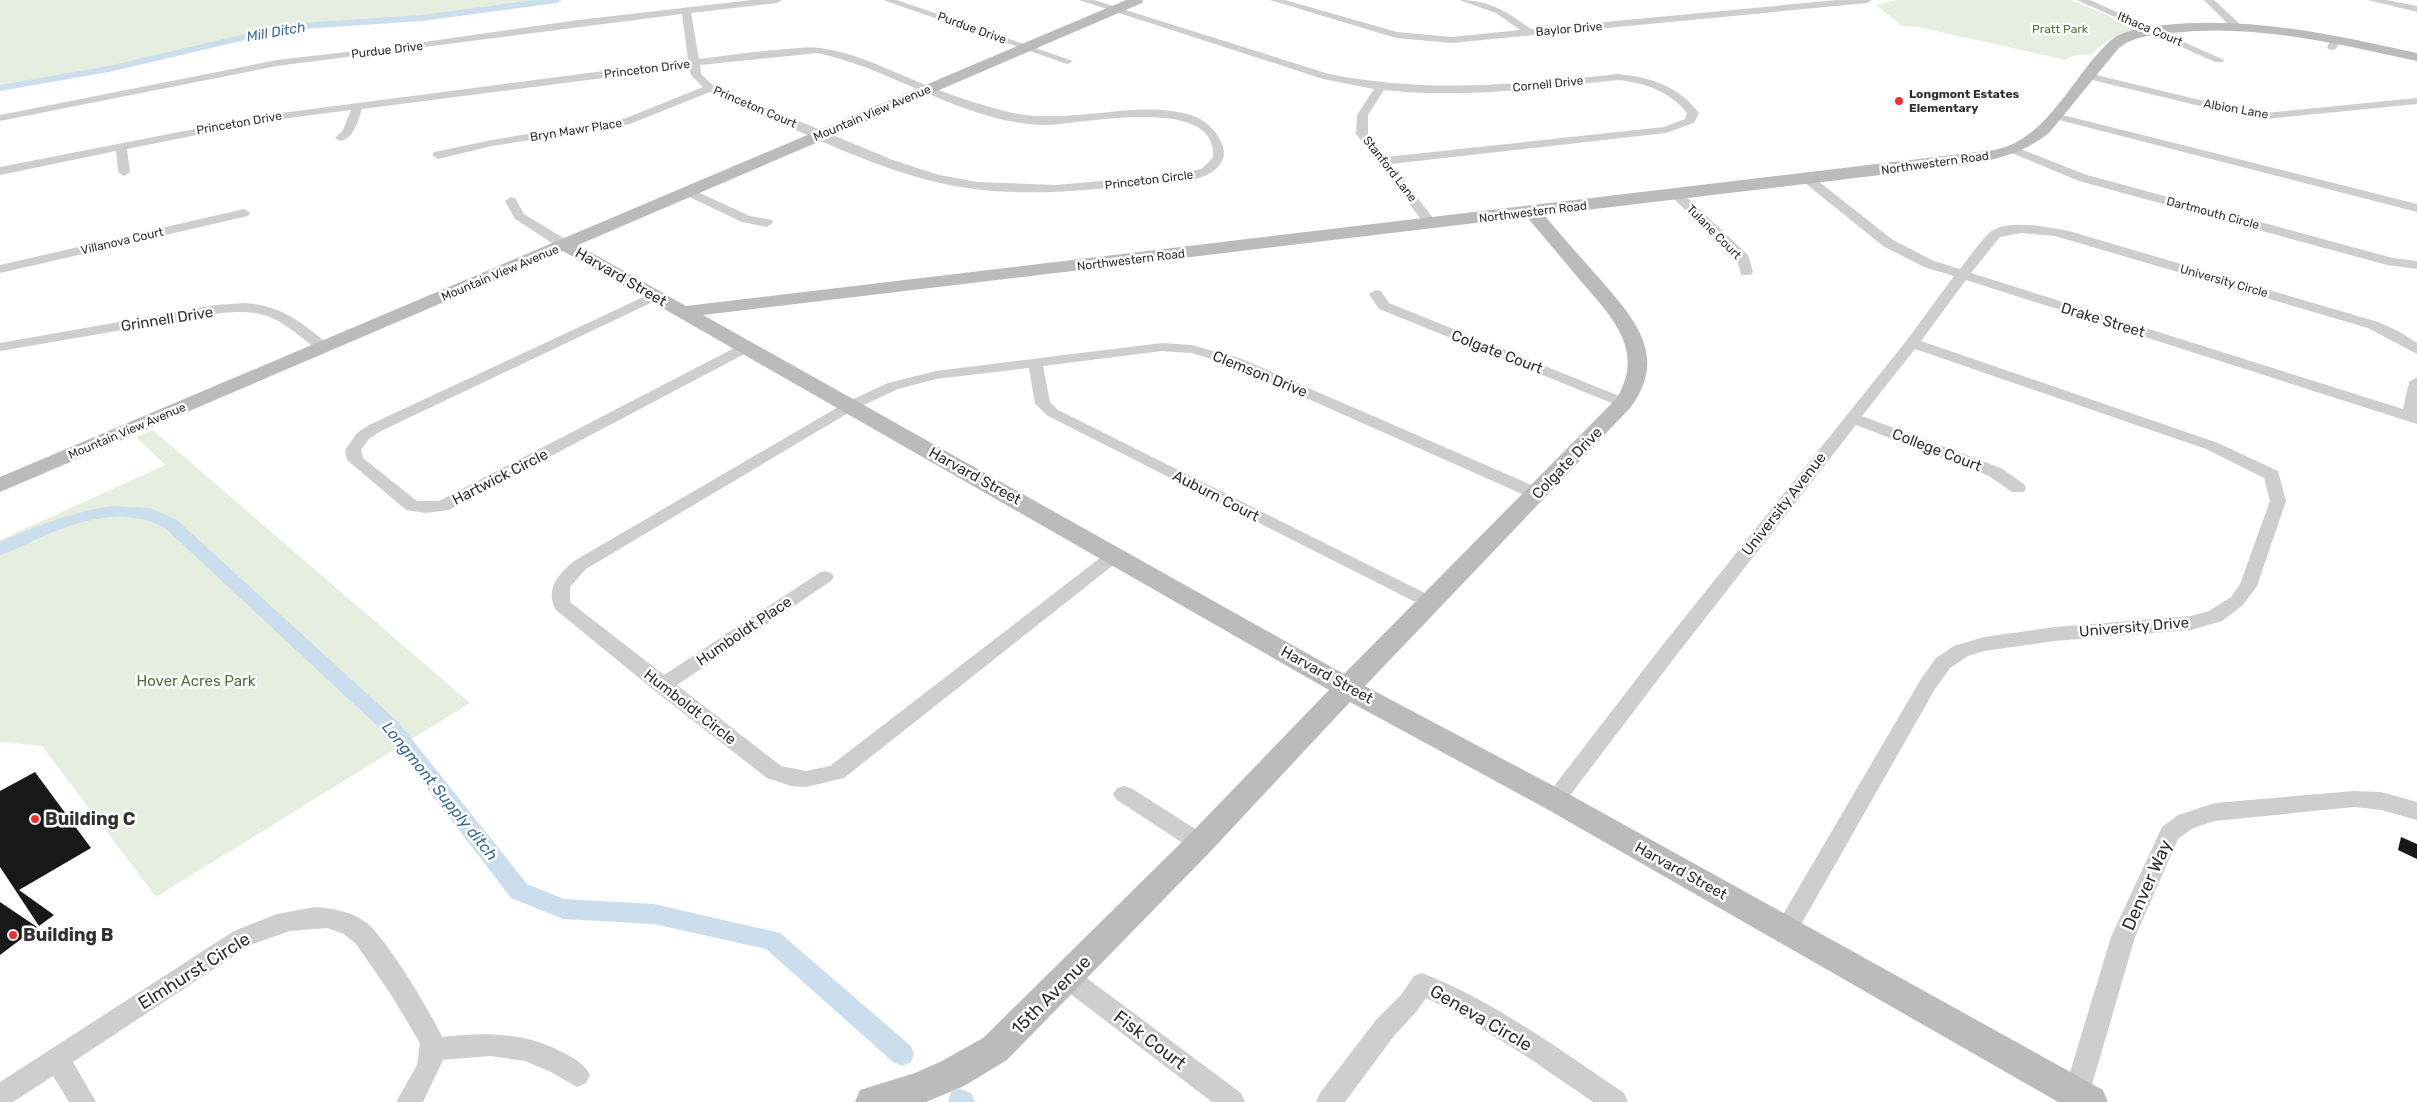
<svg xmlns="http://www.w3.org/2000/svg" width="2417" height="1102" viewBox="0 0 2417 1102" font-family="Rubik,sans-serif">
	<rect width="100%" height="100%" fill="#fff"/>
	<g fill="#e6eedf">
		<path d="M 0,0 L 545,0 L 411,18 L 283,26 L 106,69 L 0,87 Z"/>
		<path d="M 1896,0 L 2071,0 L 2136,27 L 2136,30 L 2107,41 L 2092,54 L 2073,56 L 2066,60 L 1918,27 L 1902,26 L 1876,5 Z"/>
		<path d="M 153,430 L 470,703 L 156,897 L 42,746 L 0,742 L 0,540 L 165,465 L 136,437 Z"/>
	</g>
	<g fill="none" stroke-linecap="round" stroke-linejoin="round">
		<g fill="#cbdeee" fill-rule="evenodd">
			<path d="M 535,0 L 562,0 L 557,3 L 422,21 L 288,30 L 109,72 L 0,91 L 0,85 L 109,66 L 288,24 L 422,15 Z"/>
			<path d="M 112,506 L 150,508 L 177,520 L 399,723 L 527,884 L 564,899 L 654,904 L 780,933 L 911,1046 L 914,1054 L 911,1062 L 902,1066 L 893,1062 L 766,949 L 654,924 L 563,919 L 511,898 L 385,733 L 165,528 C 124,506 80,520 39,538 C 26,544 14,551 0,555 L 0,542 C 36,526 72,512 112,506 Z"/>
			<path d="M 960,1089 L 971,1093 L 975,1102 L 948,1102 L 951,1092 Z"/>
		</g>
	</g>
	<g fill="#181818">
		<path d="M 35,772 L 91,848 L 19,890 L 54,915 L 39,926 L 0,867 L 0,791 Z"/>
		<path d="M 2401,837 L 2417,844 L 2417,859 L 2398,850 Z"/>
		<path d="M 0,902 L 37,927 L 0,955 Z"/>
	</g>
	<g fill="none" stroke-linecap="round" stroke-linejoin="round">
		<g fill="#cecece" fill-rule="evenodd">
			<path d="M 752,0 L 782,0 L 777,3 L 691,13 L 699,59 C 728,55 757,51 787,49 C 798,48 810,46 820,48 C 852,52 880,66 909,78 C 942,92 975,104 1009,112 C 1070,127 1142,96 1196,117 C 1208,122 1217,132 1222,144 C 1228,158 1219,169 1207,175 C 1192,182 1174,181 1158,183 C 1097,189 1036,197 975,189 C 885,178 793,126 710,92 L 630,124 L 492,146 L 438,159 L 432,155 L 434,152 L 492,140 L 626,118 L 703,87 L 691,75 L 689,67 L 362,109 C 358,121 354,138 341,141 L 335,138 L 343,130 L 351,110 L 266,121 L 127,149 L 130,172 L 124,176 L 118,172 L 116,151 L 0,175 L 0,167 L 266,115 L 688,60 L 682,14 L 277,66 L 0,121 L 0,115 L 277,60 L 389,47 L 578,20 ZM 817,53 C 894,69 964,123 1044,125 C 1079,125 1218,93 1213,157 L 1210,161 L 1201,169 L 1179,174 L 1056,185 L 978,182 L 939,175 L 893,160 L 714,86 L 701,74 L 700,65 Z"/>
			<path d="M 883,0 L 897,0 L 1073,61 L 1068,64 L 1064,63 Z"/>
			<path d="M 1079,0 L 1094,0 L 1329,74 C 1429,94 1518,84 1618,74 C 1650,77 1679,86 1699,113 L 1694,123 L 1666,133 L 1391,164 L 1437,223 L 1431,227 L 1426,226 L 1356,134 L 1357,115 L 1374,89 L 1323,79 ZM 1618,80 C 1646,83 1669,91 1687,113 L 1685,119 L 1664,127 L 1386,157 L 1368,134 L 1368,115 L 1384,90 C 1462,99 1541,88 1618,80 Z"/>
			<path d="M 1270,0 L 1285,0 L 1397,32 L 1452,37 L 1520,30 L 1496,13 L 1459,0 C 1490,0 1507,12 1531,29 L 1837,0 L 1872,0 L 1867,3 L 1452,43 L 1396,38 Z"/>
			<path d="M 2077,0 L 2090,0 L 2224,60 L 2223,62 L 2215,62 Z"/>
			<path d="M 2204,0 L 2214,0 L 2241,25 L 2241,29 L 2233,29 Z"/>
			<path d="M 2368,0 L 2387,0 L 2417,6 L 2417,12 Z"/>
			<path d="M 2336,37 L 2341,40 L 2336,49 L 2332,50 L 2328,49 L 2327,47 L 2332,38 Z"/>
			<path d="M 2088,73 L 2233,108 L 2266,113 L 2417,98 L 2417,104 L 2266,119 L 2233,114 L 2084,78 L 2083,76 Z"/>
			<path d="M 2055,113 L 2417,204 L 2417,212 L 2051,118 L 2049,116 Z"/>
			<path d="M 2013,146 L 2087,175 L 2393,258 L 2417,261 L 2417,269 L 2387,265 L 2079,181 L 2009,152 L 2007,150 Z"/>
			<path d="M 1809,176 L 1813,177 L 1893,240 L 1934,261 L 1960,269 C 1969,258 1978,244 1989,233 C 2004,218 2050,227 2069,231 L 2378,322 L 2400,332 L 2417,343 L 2417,354 L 2368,328 L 2055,236 L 2021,233 L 2000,237 L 1971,273 L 2403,409 L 2409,382 L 2417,377 L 2417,424 L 1966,280 L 1921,341 L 2218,443 L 2278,471 L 2286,501 L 2257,586 L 2243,605 L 2222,621 L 2191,630 L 2055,641 L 1984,651 L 1968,656 L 1950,668 L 1935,689 L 1794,937 L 1786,940 L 1778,937 L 1775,930 L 1778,923 L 1921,679 L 1936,658 L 1954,646 L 1984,637 L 2055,627 L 2191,616 L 2209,611 L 2231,597 L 2240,584 L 2270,501 L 2264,478 L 2206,449 L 1915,349 L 1862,416 L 2001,468 L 2024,484 L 2026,488 L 2024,492 L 2012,492 L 1989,476 L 1856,425 L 1675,657 L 1562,806 L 1555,809 L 1548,806 L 1544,800 L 1548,794 L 1661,647 L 1907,340 L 1954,276 L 1924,267 L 1883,246 L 1805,183 L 1803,180 Z"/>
			<path d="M 689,188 L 750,216 L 772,220 L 773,223 L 767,227 L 742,222 L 685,195 L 683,192 L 685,189 Z"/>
			<path d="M 1677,191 L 1681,192 L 1748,255 L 1753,272 L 1751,275 L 1741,275 L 1737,259 L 1673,198 L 1671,195 L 1673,192 Z"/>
			<path d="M 511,197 L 515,198 L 524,214 L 570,242 L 572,245 L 570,248 L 560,248 L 515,219 L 505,201 Z"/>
			<path d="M 244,209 L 250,213 L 248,216 L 0,273 L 0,265 Z"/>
			<path d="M 1376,290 L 1381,291 L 1389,303 L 1629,400 L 1632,403 L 1629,406 L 1619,406 L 1379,309 L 1369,294 Z"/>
			<path d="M 654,292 L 661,296 L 659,299 L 381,431 L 369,439 L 361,450 L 363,458 L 417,501 L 439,501 L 742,344 L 747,343 L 754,347 L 752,350 L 449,510 L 425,513 L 406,510 L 347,460 L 345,450 L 357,433 L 369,425 Z"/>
			<path d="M 245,303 C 273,305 292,315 313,332 C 319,337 327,342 331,348 L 324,352 L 319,351 C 278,319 269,307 215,314 L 0,351 L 0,343 L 215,305 Z"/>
			<path d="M 1162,343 L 1192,345 L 1242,359 L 1543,490 L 1545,494 L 1543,498 L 1531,498 L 1232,365 L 1191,353 L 1162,351 L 1043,366 L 1050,402 L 1058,410 L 1437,599 L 1440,604 L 1437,609 L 1431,610 L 1048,416 L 1035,404 L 1029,368 L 936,379 L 898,389 L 855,409 L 586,569 L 570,587 L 570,602 L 664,675 L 819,573 L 825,571 L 831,573 L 834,577 L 831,581 L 677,685 L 781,766 L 806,771 L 830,766 L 1109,551 L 1115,549 L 1121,551 L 1124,555 L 1121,559 L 844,778 L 806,787 L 791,786 L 767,778 L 655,691 L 556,610 C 544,590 559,573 574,561 L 845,403 L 888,383 L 936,371 Z"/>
			<path d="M 1124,786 L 1131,788 L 1208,837 L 1211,843 L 1208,849 L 1200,852 L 1192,849 L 1117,800 L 1113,794 L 1117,788 Z"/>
			<path d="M 2354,791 L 2381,792 L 2417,802 L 2417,820 L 2381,810 L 2354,807 L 2215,821 L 2193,828 L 2178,839 L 2135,937 L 2087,1102 L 2061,1102 L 2111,937 L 2162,827 L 2178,815 L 2215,803 Z"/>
			<path d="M 315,907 C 332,908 353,912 367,923 C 388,941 430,1011 442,1037 C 483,1032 522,1032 560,1051 C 572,1057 584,1063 590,1075 L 586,1083 L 577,1087 L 551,1072 L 525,1061 L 490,1056 L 452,1059 L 443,1060 L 423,1102 L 396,1102 L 417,1065 L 420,1043 L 390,993 L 356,944 L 344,934 L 327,928 L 290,931 L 250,945 L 73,1062 L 96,1102 L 69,1102 L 53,1076 L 13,1102 L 0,1102 L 0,1082 L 234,931 L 277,914 Z"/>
			<path d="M 1068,967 L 1076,970 L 1241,1093 L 1245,1102 L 1212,1102 L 1060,986 L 1056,978 L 1060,970 Z"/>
			<path d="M 1422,973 C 1493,1000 1561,1051 1624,1093 L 1628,1102 L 1593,1102 L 1523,1054 L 1453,1011 L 1426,998 L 1417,1011 L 1394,1036 L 1345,1102 L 1316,1102 L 1320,1093 L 1376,1020 L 1401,995 L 1414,976 Z"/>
		</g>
		<path fill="#bbb" fill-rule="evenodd" d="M 1126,0 L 1143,0 L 1142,3 L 578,245 L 686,306 L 1994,150 C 2048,139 2071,78 2108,43 C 2123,29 2146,27 2165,25 C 2251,16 2334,35 2417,53 L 2417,61 C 2336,44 2255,23 2172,33 C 2152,35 2133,36 2118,49 L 2049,133 C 2023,153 2004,157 1973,164 L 1544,215 C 1562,236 1581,258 1600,279 C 1635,320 1668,355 1631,407 L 1365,686 L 1565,792 L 2103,1090 L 2108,1102 L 2058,1102 L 1545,808 L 1350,702 L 1210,852 L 1007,1060 L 964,1086 L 926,1102 L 855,1102 L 860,1090 L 915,1073 L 940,1062 L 983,1038 L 1190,834 L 1329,690 L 563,251 L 0,492 L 0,477 ZM 1527,217 C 1544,238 1562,258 1579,279 C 1610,315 1647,350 1616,399 L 1344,674 L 703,315 Z"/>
	</g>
	<g fill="#ec322f" stroke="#fff" stroke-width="2">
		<circle cx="1899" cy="101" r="5"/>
		<circle cx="35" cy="819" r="5"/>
		<circle cx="13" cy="935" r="5"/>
	</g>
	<g text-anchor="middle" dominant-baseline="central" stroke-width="5" stroke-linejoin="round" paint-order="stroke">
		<g font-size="12" fill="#313131" stroke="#fff">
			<text transform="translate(972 28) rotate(20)">Purdue Drive</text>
			<text transform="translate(1569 29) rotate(-5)">Baylor Drive</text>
			<text transform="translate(2150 29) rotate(23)">Ithaca Court</text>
			<text transform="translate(387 50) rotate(-7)">Purdue Drive</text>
			<text transform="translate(647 69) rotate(-7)">Princeton Drive</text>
			<text transform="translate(1548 84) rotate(-6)">Cornell Drive</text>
			<text transform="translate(755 107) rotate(23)">Princeton Court</text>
			<text transform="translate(2236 109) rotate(10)">Albion Lane</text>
			<text transform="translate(872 113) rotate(-23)">Mountain View Avenue</text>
			<text transform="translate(239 123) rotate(-10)">Princeton Drive</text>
			<text transform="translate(576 130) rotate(-9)">Bryn Mawr Place</text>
			<text transform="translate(1935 163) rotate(-8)">Northwestern Road</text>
			<text transform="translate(1390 169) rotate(52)">Stanford Lane</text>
			<text transform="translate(1149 180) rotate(-7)">Princeton Circle</text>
			<text transform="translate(1533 212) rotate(-7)">Northwestern Road</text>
			<text transform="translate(2213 213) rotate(15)">Dartmouth Circle</text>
			<text transform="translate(1714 232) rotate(45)">Tulane Court</text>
			<text transform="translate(122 241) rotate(-13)">Villanova Court</text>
			<text transform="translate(1131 260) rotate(-7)">Northwestern Road</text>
			<text transform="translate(500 273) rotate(-23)">Mountain View Avenue</text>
			<text transform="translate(2224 281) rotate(16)">University Circle</text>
			<text transform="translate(127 431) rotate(-23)">Mountain View Avenue</text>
		</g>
		<g font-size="12" fill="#50703c" stroke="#fff">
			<text x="2060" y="29">Pratt Park</text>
		</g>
		<g font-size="12" font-weight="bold" fill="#313131" stroke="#fff" text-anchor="start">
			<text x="1909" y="94">Longmont Estates<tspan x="1909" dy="14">Elementary</tspan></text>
		</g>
		<g font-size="14" font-style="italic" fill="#3b6c98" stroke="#fff">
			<text transform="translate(276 32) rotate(-10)">Mill Ditch</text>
		</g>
		<g font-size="15" fill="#313131" stroke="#fff">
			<text transform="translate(621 277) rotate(30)">Harvard Street</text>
			<text transform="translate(167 319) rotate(-9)">Grinnell Drive</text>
			<text transform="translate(2103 320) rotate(17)">Drake Street</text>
			<text transform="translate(1497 352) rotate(21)">Colgate Court</text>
			<text transform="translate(1260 374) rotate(22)">Clemson Drive</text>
			<text transform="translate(1937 450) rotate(21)">College Court</text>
			<text transform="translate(1567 463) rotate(-46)">Colgate Drive</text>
			<text transform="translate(975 476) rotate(29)">Harvard Street</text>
			<text transform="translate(500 477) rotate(-27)">Hartwick Circle</text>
			<text transform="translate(1216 496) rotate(27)">Auburn Court</text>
			<text transform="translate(1784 504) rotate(-52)">University Avenue</text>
			<text transform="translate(2134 627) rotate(-5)">University Drive</text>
			<text transform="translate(744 631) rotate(-34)">Humboldt Place</text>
			<text transform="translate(1327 675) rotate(29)">Harvard Street</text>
			<text transform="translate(690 707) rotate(38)">Humboldt Circle</text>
			<text transform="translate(1681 871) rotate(29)">Harvard Street</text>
		</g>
		<g font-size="15" fill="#50703c" stroke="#fff">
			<text x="196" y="681">Hover Acres Park</text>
		</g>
		<g font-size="16" font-style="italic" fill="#3b6c98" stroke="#fff">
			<text transform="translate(440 791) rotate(51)">Longmont Supply ditch</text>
		</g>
		<g font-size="18" font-weight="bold" fill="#313131" stroke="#fff" text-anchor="start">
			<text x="45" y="819">Building C</text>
			<text x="23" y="935">Building B</text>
		</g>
		<g font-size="18" fill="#313131" stroke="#fff">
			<text transform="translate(2147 885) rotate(-66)">Denver Way</text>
			<text transform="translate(194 971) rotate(-32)">Elmhurst Circle</text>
			<text transform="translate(1051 995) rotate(-45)">15th Avenue</text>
			<text transform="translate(1481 1018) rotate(30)">Geneva Circle</text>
			<text transform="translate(1150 1040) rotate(37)">Fisk Court</text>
		</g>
	</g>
</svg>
